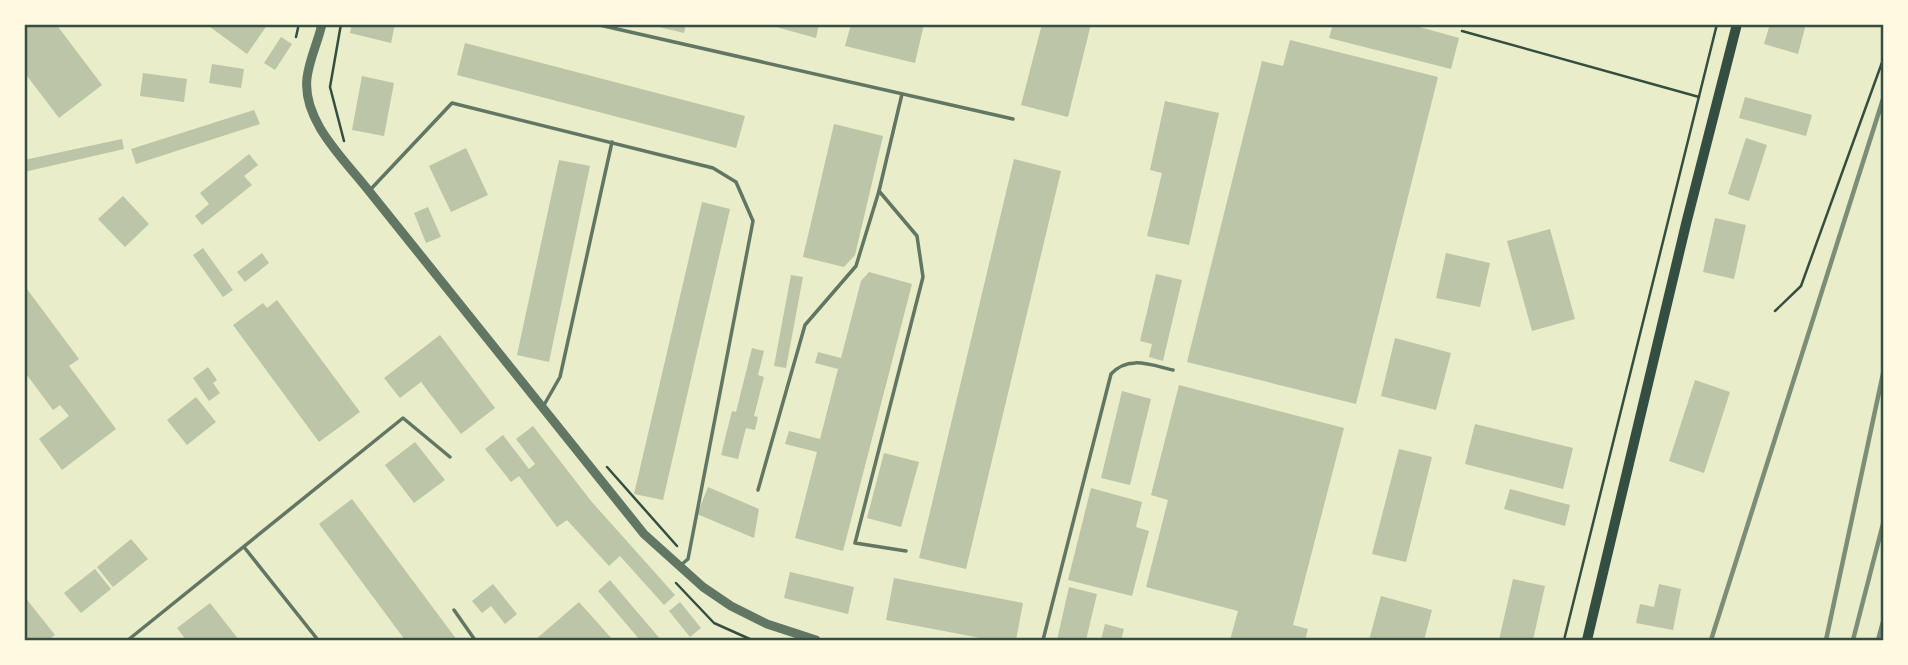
<svg xmlns="http://www.w3.org/2000/svg" width="1908" height="665" viewBox="0 0 1908 665" font-family="'DM Sans',sans-serif">
	<rect width="100%" height="100%" fill="#e9edc9"/>
	<g fill="#bcc5a7">
		<path d="M 24,24 L 56,24 L 102,85 L 59,118 L 24,72 Z"/>
		<path d="M 206,24 L 268,24 L 247,54 Z"/>
		<path d="M 352,24 L 395,24 L 391,43 L 350,33 Z"/>
		<path d="M 646,24 L 686,24 L 684,33 Z"/>
		<path d="M 765,24 L 819,24 L 816,38 Z"/>
		<path d="M 851,24 L 924,24 L 915,63 L 845,46 Z"/>
		<path d="M 1042,24 L 1091,24 L 1068,117 L 1021,105 Z"/>
		<path d="M 1333,24 L 1409,24 L 1459,38 L 1451,69 L 1329,38 Z"/>
		<path d="M 1770,24 L 1806,24 L 1798,54 L 1764,44 Z"/>
		<path d="M 281,37 L 292,44 L 275,70 L 264,63 Z"/>
		<path d="M 1290,40 L 1438,77 L 1356,404 L 1187,362 L 1262,61 L 1283,66 Z"/>
		<path d="M 465,43 L 745,116 L 736,148 L 457,75 Z"/>
		<path d="M 212,64 L 244,69 L 241,88 L 209,83 Z"/>
		<path d="M 143,73 L 187,79 L 184,102 L 140,96 Z"/>
		<path d="M 362,76 L 394,83 L 384,136 L 352,130 Z"/>
		<path d="M 1745,97 L 1812,115 L 1806,136 L 1739,118 Z"/>
		<path d="M 1165,101 L 1219,113 L 1189,245 L 1147,236 L 1162,173 L 1150,170 Z"/>
		<path d="M 254,110 L 260,124 L 136,164 L 131,149 Z"/>
		<path d="M 834,124 L 883,136 L 855,255 L 844,267 L 803,257 Z"/>
		<path d="M 1746,138 L 1767,145 L 1749,201 L 1728,194 Z"/>
		<path d="M 122,139 L 124,149 L 24,172 L 24,160 Z"/>
		<path d="M 466,148 L 488,195 L 451,212 L 429,166 Z"/>
		<path d="M 249,154 L 258,165 L 244,176 L 252,185 L 202,225 L 195,216 L 209,204 L 200,193 Z"/>
		<path d="M 1014,159 L 1061,171 L 966,569 L 919,558 Z"/>
		<path d="M 559,160 L 590,166 L 549,362 L 517,355 Z"/>
		<path d="M 123,196 L 149,224 L 125,247 L 98,219 Z"/>
		<path d="M 702,202 L 730,209 L 663,500 L 634,494 Z"/>
		<path d="M 428,207 L 441,237 L 426,243 L 414,213 Z"/>
		<path d="M 1715,218 L 1746,225 L 1734,279 L 1703,272 Z"/>
		<path d="M 1550,229 L 1575,319 L 1532,331 L 1507,241 Z"/>
		<path d="M 203,248 L 233,290 L 223,297 L 193,255 Z"/>
		<path d="M 262,253 L 269,263 L 245,282 L 237,272 Z"/>
		<path d="M 1446,253 L 1490,263 L 1480,307 L 1436,298 Z"/>
		<path d="M 869,272 L 912,284 L 843,551 L 795,538 L 817,452 L 785,444 L 789,431 L 820,439 L 838,369 L 815,363 L 818,352 L 841,358 L 861,281 Z"/>
		<path d="M 1156,274 L 1182,280 L 1163,361 L 1149,357 L 1152,344 L 1140,341 Z"/>
		<path d="M 791,275 L 803,277 L 786,368 L 774,366 Z"/>
		<path d="M 24,285 L 79,359 L 69,366 L 116,429 L 62,470 L 39,439 L 69,416 L 60,405 L 53,410 L 24,371 Z"/>
		<path d="M 277,300 L 360,412 L 319,442 L 233,325 L 263,303 L 267,308 Z"/>
		<path d="M 440,335 L 495,408 L 461,434 L 421,382 L 400,398 L 384,378 Z"/>
		<path d="M 1395,338 L 1451,353 L 1436,410 L 1381,396 Z"/>
		<path d="M 752,348 L 764,351 L 758,375 L 764,377 L 754,416 L 758,417 L 755,430 L 746,428 L 738,459 L 721,455 L 732,411 L 736,412 Z"/>
		<path d="M 208,367 L 217,380 L 213,383 L 220,393 L 209,401 L 193,378 Z"/>
		<path d="M 1695,380 L 1730,392 L 1704,473 L 1669,461 Z"/>
		<path d="M 1179,385 L 1344,428 L 1293,625 L 1308,629 L 1305,640 L 1230,640 L 1238,611 L 1146,587 L 1168,500 L 1151,495 Z"/>
		<path d="M 1122,391 L 1151,399 L 1130,485 L 1101,478 Z"/>
		<path d="M 196,397 L 216,422 L 187,445 L 167,420 Z"/>
		<path d="M 1475,424 L 1573,448 L 1563,489 L 1465,464 Z"/>
		<path d="M 533,426 L 591,501 L 675,595 L 664,605 L 620,556 L 609,566 L 567,520 L 557,527 L 519,476 L 511,482 L 485,449 L 503,435 L 529,469 L 535,464 L 516,439 Z"/>
		<path d="M 415,442 L 445,480 L 414,503 L 385,465 Z"/>
		<path d="M 1399,449 L 1432,457 L 1406,562 L 1372,554 Z"/>
		<path d="M 884,453 L 919,462 L 901,527 L 867,518 Z"/>
		<path d="M 708,487 L 759,509 L 754,538 L 697,514 Z"/>
		<path d="M 1091,488 L 1142,502 L 1136,527 L 1149,531 L 1132,596 L 1068,580 Z"/>
		<path d="M 1510,489 L 1570,505 L 1565,526 L 1504,509 Z"/>
		<path d="M 352,499 L 457,640 L 405,640 L 319,524 Z"/>
		<path d="M 131,539 L 148,559 L 113,587 L 97,567 Z"/>
		<path d="M 95,569 L 111,589 L 81,613 L 64,593 Z"/>
		<path d="M 790,572 L 854,587 L 848,614 L 784,598 Z"/>
		<path d="M 894,578 L 1023,603 L 1016,640 L 991,640 L 886,620 Z"/>
		<path d="M 1513,579 L 1545,586 L 1533,640 L 1499,640 Z"/>
		<path d="M 610,580 L 661,640 L 640,640 L 598,591 Z"/>
		<path d="M 493,584 L 517,614 L 505,624 L 491,606 L 482,613 L 472,601 Z"/>
		<path d="M 1659,584 L 1681,589 L 1673,630 L 1636,623 L 1640,604 L 1654,607 Z"/>
		<path d="M 1069,587 L 1097,594 L 1086,640 L 1057,640 Z"/>
		<path d="M 24,596 L 55,635 L 48,640 L 24,640 Z"/>
		<path d="M 1381,596 L 1432,610 L 1424,640 L 1369,640 Z"/>
		<path d="M 579,602 L 613,640 L 535,640 Z"/>
		<path d="M 680,602 L 701,628 L 690,637 L 669,611 Z"/>
		<path d="M 210,603 L 239,640 L 186,640 L 177,628 Z"/>
		<path d="M 1105,624 L 1124,629 L 1121,640 L 1101,640 Z"/>
	</g>
	<g fill="none" stroke-linecap="round" stroke-linejoin="round">
		<g stroke="#344e41" stroke-width="2.5">
			<path d="M 341,24 L 330,87 L 344,141"/>
			<path d="M 1462,31 L 1699,97"/>
			<path d="M 296,37 L 298,28"/>
			<path d="M 1775,311 L 1801,286 L 1884,57"/>
			<path d="M 607,467 L 677,546"/>
			<path d="M 676,583 L 714,623 L 752,640"/>
			<path d="M 1564,640 L 1717,24"/>
		</g>
		<g stroke="#617663" stroke-width="3.5">
			<path d="M 595,24 L 1013,119"/>
			<path d="M 902,94 L 879,191 L 917,236 L 923,277 L 855,543 L 906,551"/>
			<path d="M 370,190 L 452,103 L 713,168 L 736,182 L 753,221 L 688,559 L 681,565"/>
			<path d="M 544,405 L 560,377 L 612,142"/>
			<path d="M 758,490 L 805,325 L 856,266 L 879,191"/>
			<path d="M 244,547 L 318,640"/>
			<path d="M 454,610 L 475,640"/>
			<path d="M 128,640 L 403,418 L 450,457"/>
			<path d="M 1043,640 L 1111,374 C 1128,355 1151,365 1173,370"/>
		</g>
		<path stroke="#617663" stroke-width="9" d="M 322,24 C 318,42 309,60 307,78 C 302,121 345,160 369,191 L 644,534 L 703,587 L 731,606 L 767,624 L 816,640"/>
		<path stroke="#344e41" stroke-width="10" d="M 1587,640 L 1686,224 L 1737,24"/>
		<g stroke="#7c8e77" stroke-width="4.5">
			<path d="M 1711,640 L 1884,96"/>
			<path d="M 1826,640 L 1884,369"/>
			<path d="M 1853,640 L 1884,520"/>
			<path d="M 1878,640 L 1884,618"/>
		</g>
	</g>
	<rect width="1908" height="665" fill="none" stroke="#fefae0" stroke-width="52"/>
	<rect x="26" y="26" width="1856" height="613" fill="none" stroke="#344e41" stroke-width="2.5"/>
</svg>
